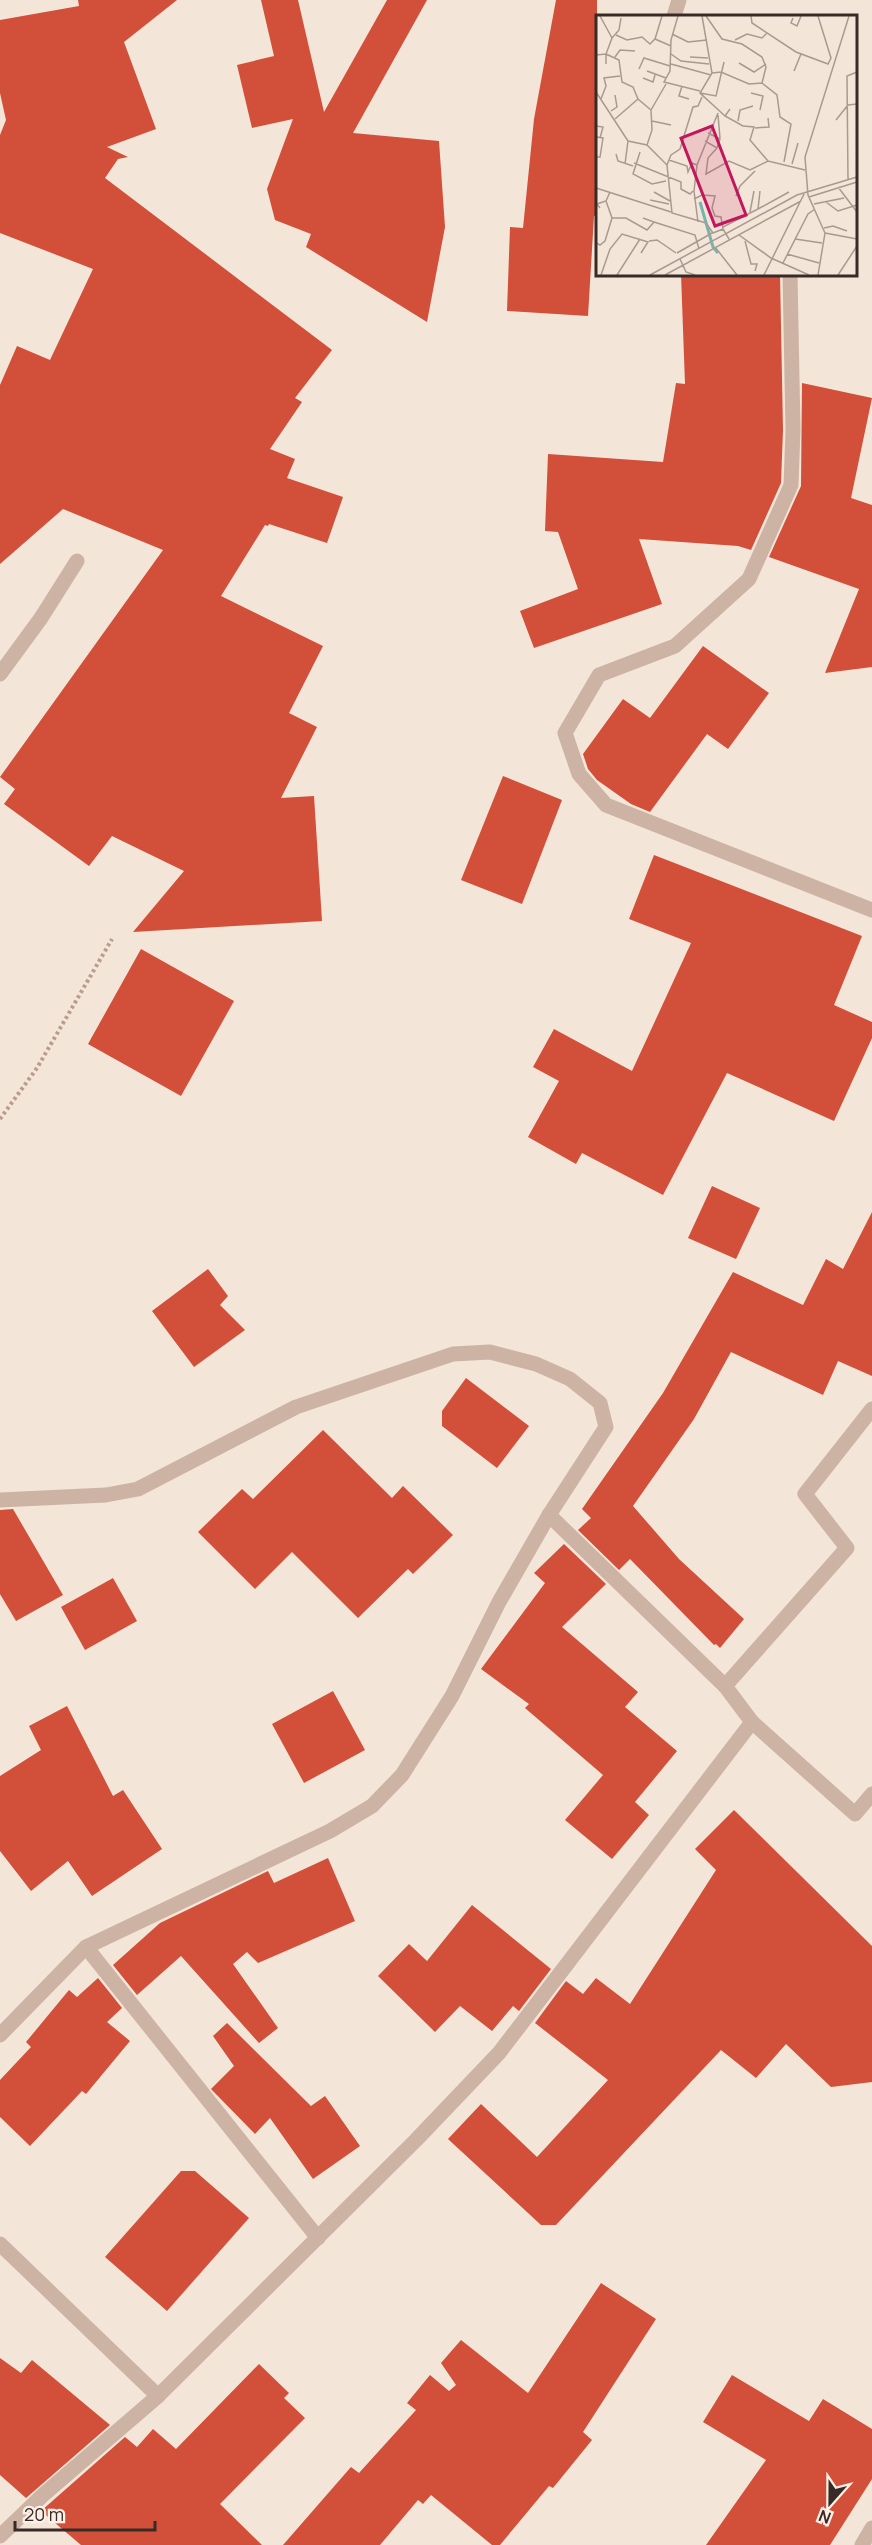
<svg xmlns="http://www.w3.org/2000/svg" width="872" height="2545" viewBox="0 0 872 2545" font-family="Manrope,sans-serif">
	<rect width="100%" height="100%" fill="#f4e5d9"/>
	<g fill="#d24f39">
		<path d="M 78,0 L 177,0 L 124,42 L 156,129 L 107,147 L 128,157 L 118,159 L 105,178 L 332,350 L 295,398 L 302,402 L 270,449 L 295,459 L 287,478 L 343,497 L 327,543 L 269,524 L 268,526 L 265,525 L 221,596 L 323,646 L 289,713 L 317,727 L 281,798 L 314,796 L 322,921 L 133,932 L 184,871 L 112,836 L 89,866 L 4,804 L 15,789 L 0,777 L 163,550 L 63,509 L 0,564 L 0,385 L 17,346 L 50,360 L 93,269 L 0,233 L 0,135 L 6,120 L 0,93 L 0,20 L 79,6 Z"/>
		<path d="M 261,0 L 298,0 L 324,112 L 387,0 L 427,0 L 353,133 L 439,141 L 445,227 L 427,322 L 306,247 L 311,234 L 275,220 L 267,189 L 293,119 L 252,128 L 237,65 L 274,56 Z"/>
		<path d="M 556,0 L 597,0 L 597,216 L 594,216 L 588,316 L 507,311 L 510,227 L 523,228 L 534,119 Z"/>
		<path d="M 681,274 L 780,274 L 783,430 L 781,483 L 751,550 L 738,546 L 639,539 L 662,604 L 534,648 L 520,611 L 578,589 L 558,532 L 545,531 L 548,454 L 663,462 L 676,383 L 685,384 Z"/>
		<path d="M 802,383 L 872,398 L 851,498 L 872,505 L 872,667 L 825,673 L 859,589 L 769,557 L 801,486 Z"/>
		<path d="M 703,646 L 769,693 L 728,749 L 707,734 L 650,812 L 631,804 L 597,780 L 588,769 L 583,754 L 623,699 L 650,718 Z"/>
		<path d="M 503,776 L 562,800 L 522,904 L 461,880 Z"/>
		<path d="M 654,855 L 862,936 L 834,1005 L 872,1022 L 872,1038 L 834,1121 L 727,1073 L 663,1195 L 582,1153 L 576,1164 L 528,1137 L 559,1081 L 533,1067 L 554,1029 L 632,1071 L 691,943 L 629,919 Z"/>
		<path d="M 141,949 L 234,1001 L 181,1096 L 88,1044 Z"/>
		<path d="M 712,1186 L 760,1208 L 736,1259 L 688,1238 Z"/>
		<path d="M 872,1212 L 872,1376 L 838,1361 L 823,1395 L 731,1352 L 694,1419 L 633,1506 L 679,1559 L 744,1619 L 720,1648 L 716,1644 L 714,1645 L 630,1559 L 619,1570 L 578,1530 L 591,1518 L 582,1509 L 663,1393 L 733,1272 L 803,1305 L 826,1259 L 843,1269 Z"/>
		<path d="M 208,1269 L 228,1296 L 220,1305 L 245,1330 L 194,1367 L 152,1311 Z"/>
		<path d="M 466,1378 L 529,1426 L 497,1468 L 442,1426 L 442,1411 Z"/>
		<path d="M 323,1430 L 392,1498 L 403,1486 L 453,1535 L 413,1574 L 408,1569 L 358,1618 L 292,1552 L 255,1589 L 198,1532 L 242,1489 L 253,1499 Z"/>
		<path d="M 13,1509 L 63,1595 L 16,1621 L 0,1594 L 0,1510 Z"/>
		<path d="M 564,1544 L 606,1584 L 562,1627 L 638,1692 L 625,1707 L 677,1751 L 635,1802 L 649,1815 L 612,1859 L 565,1820 L 603,1775 L 525,1708 L 529,1704 L 481,1669 L 545,1583 L 534,1573 Z"/>
		<path d="M 113,1578 L 137,1621 L 85,1650 L 61,1607 Z"/>
		<path d="M 333,1691 L 365,1750 L 304,1783 L 272,1724 Z"/>
		<path d="M 67,1706 L 113,1796 L 123,1790 L 162,1849 L 92,1896 L 68,1861 L 31,1891 L 0,1851 L 0,1776 L 41,1750 L 29,1726 Z"/>
		<path d="M 734,1810 L 872,1946 L 872,2082 L 831,2087 L 786,2044 L 756,2078 L 721,2050 L 556,2225 L 541,2225 L 448,2139 L 481,2104 L 537,2157 L 608,2080 L 535,2023 L 566,1981 L 583,1994 L 596,1978 L 630,2004 L 716,1870 L 695,1849 Z"/>
		<path d="M 328,1858 L 355,1921 L 258,1963 L 247,1952 L 233,1964 L 278,2028 L 259,2043 L 181,1956 L 137,1995 L 113,1965 L 160,1923 L 268,1871 L 274,1883 Z"/>
		<path d="M 472,1905 L 551,1969 L 519,2011 L 513,2006 L 492,2031 L 460,2006 L 435,2032 L 378,1976 L 409,1944 L 427,1961 Z"/>
		<path d="M 98,1978 L 122,2008 L 107,2022 L 130,2041 L 86,2094 L 82,2091 L 30,2146 L 0,2117 L 0,2080 L 31,2047 L 26,2042 L 69,1990 L 77,1997 Z"/>
		<path d="M 227,2023 L 311,2106 L 325,2096 L 360,2146 L 313,2179 L 270,2118 L 255,2134 L 211,2089 L 234,2066 L 213,2036 Z"/>
		<path d="M 181,2171 L 195,2171 L 249,2218 L 167,2311 L 105,2257 Z"/>
		<path d="M 601,2283 L 656,2319 L 583,2432 L 592,2440 L 553,2488 L 549,2486 L 500,2545 L 492,2545 L 431,2495 L 423,2504 L 418,2500 L 380,2545 L 283,2545 L 351,2467 L 359,2473 L 416,2410 L 407,2403 L 430,2375 L 449,2391 L 456,2385 L 441,2363 L 461,2340 L 528,2393 Z"/>
		<path d="M 0,2358 L 21,2373 L 32,2360 L 110,2425 L 26,2498 L 0,2475 Z"/>
		<path d="M 259,2364 L 289,2393 L 284,2398 L 305,2418 L 220,2504 L 262,2545 L 81,2545 L 41,2511 L 125,2437 L 137,2447 L 153,2429 L 176,2449 Z"/>
		<path d="M 732,2375 L 809,2421 L 823,2399 L 872,2429 L 872,2479 L 830,2545 L 706,2545 L 766,2460 L 703,2422 Z"/>
	</g>
	<g fill="none" stroke-linecap="round" stroke-linejoin="round">
		<path stroke="#b99c8e" stroke-width="4" stroke-dasharray="3 3" stroke-linecap="butt" d="M 0,1119 L 37,1068 L 112,939"/>
		<g stroke="#cdb3a4" stroke-width="15">
			<path d="M 674,16 L 679,0"/>
			<path d="M 790,274 L 793,430 L 791,485 L 749,579 L 675,646 L 599,675 L 565,733 L 579,774 L 606,805 L 872,910"/>
			<path d="M 0,674 L 41,618 L 77,561"/>
			<path d="M 0,1500 L 106,1495 L 138,1489 L 296,1407 L 453,1354 L 490,1352 L 536,1364 L 570,1379 L 600,1403 L 606,1427 L 549,1515 L 499,1602 L 452,1696 L 402,1775 L 372,1806 L 330,1831 L 86,1947"/>
			<path d="M 549,1515 L 725,1686"/>
			<path d="M 752,1722 L 855,1814 L 872,1794"/>
			<path d="M 0,2035 L 86,1947 L 318,2238"/>
			<path d="M 0,2244 L 158,2396"/>
			<path d="M 0,2536 L 43,2495 L 158,2396 L 416,2140 L 499,2053 L 752,1722 L 725,1686 L 847,1548 L 805,1494 L 872,1409"/>
			<path d="M 862,2545 L 872,2528"/>
		</g>
	</g>
	<g transform="translate(596 15)">
		<rect width="261" height="261" fill="#f4e5d9"/>
		<path fill="none" stroke="#75b4b0" stroke-width="3" d="M 104,187 L 117,232 L 122,238"/>
		<path fill="none" stroke="#a99a91" stroke-width="1.5" d="M 4,1 L 16,23 L 10,39 L 23,45 L 26,67 L 37,72 L 42,84 L 55,95 L 56,115 L 51,130M 82,1 L 75,25 L 74,56 L 68,67 L 104,76M 106,1 L 116,58 L 104,78 L 129,101M 110,1 L 126,24 L 146,29 L 166,42 L 170,52 L 166,68M 155,1 L 156,8 L 200,37 L 232,49 L 235,43 L 222,1M 197,3 L 195,8 L 201,11 L 205,1M 76,19 L 92,27 L 111,25M 20,20 L 31,25 L 46,22 L 54,29 L 59,24 L 75,31M 16,23 L 23,15 L 25,3M 59,24 L 66,1M 139,25 L 151,19 L 166,23 L 171,18M 75,39 L 85,46 L 113,49M 0,40 L 10,39 L 10,49M 19,42 L 24,35 L 39,36M 94,42 L 112,43M 143,48 L 158,57 L 170,49M 75,49 L 115,60M 43,54 L 48,43 L 74,51M 51,56 L 70,63M 198,56 L 205,39M 116,58 L 125,57 L 153,69 L 166,68M 47,63 L 57,67 L 59,60M 166,68 L 181,80 L 184,102 L 195,109 L 188,147M 86,71 L 83,81 L 93,84M 0,77 L 32,126 L 51,130 L 71,150 L 76,198 L 110,208 L 117,218 L 127,214 L 133,224M 104,78 L 120,81 L 128,47M 155,78 L 167,81 L 164,95M 5,84 L 10,71 L 8,63 L 24,61M 134,94 L 129,101 L 147,111 L 158,112 L 154,125 L 172,146M 55,95 L 70,69M 15,96 L 21,92 L 19,80M 122,100 L 124,123M 19,104 L 42,84M 240,105 L 252,90 L 261,89M 56,106 L 75,110M 142,106 L 144,95 L 157,91M 0,111 L 7,112 L 4,123M 159,113 L 173,112 L 172,103M 0,122 L 7,123 L 4,142 L 0,142M 109,126 L 121,133 L 124,124 L 112,118M 121,133 L 112,143 L 110,159 L 133,146 L 154,155 L 172,146 L 209,155M 44,137 L 37,159 L 56,169 L 70,166M 20,139 L 22,146 L 37,151M 73,145 L 91,151 L 92,157 L 96,148 L 101,150M 38,148 L 85,167 L 85,174 L 94,179 L 97,176M 29,149 L 32,126M 196,149 L 202,128M 71,150 L 75,140 L 84,134 L 97,92 L 102,91 L 106,82M 252,164 L 251,61 L 261,57M 242,172 L 261,197M 0,173 L 75,197M 58,177 L 74,186M 140,181 L 144,171 L 159,156M 213,182 L 261,167M 98,184 L 106,180 L 119,181 L 116,193 L 119,201 L 125,202 L 127,214M 54,185 L 73,189M 10,186 L 16,203M 230,187 L 242,196 L 261,190M 218,189 L 248,183M 4,193 L 1,189 L 10,186 L 14,177M 162,194 L 193,177M 154,197 L 158,176M 58,207 L 99,220 L 103,234M 102,207 L 98,176 L 101,150 L 122,98M 127,212 L 162,194 L 164,176M 228,213 L 237,211 L 251,216M 229,218 L 261,224M 143,220 L 175,243 L 213,260M 199,224 L 226,228M 53,226 L 61,225 L 80,238M 149,226 L 155,249 L 161,249 L 159,256M 0,228 L 4,230 L 9,226 L 16,203 L 30,203 L 51,215 L 58,207 L 47,203M 119,232 L 141,260M 81,238 L 116,218M 191,239 L 223,248M 84,244 L 90,257 L 99,260M 187,248 L 212,199 L 219,194M 5,260 L 14,234 L 26,219 L 52,227 L 45,238M 21,260 L 44,224M 54,260 L 201,180 L 261,162M 69,260 L 205,186M 168,260 L 209,177M 222,260 L 229,218 L 212,180 L 209,142 L 253,1M 242,260 L 261,231"/>
		<path fill="#c2185b" fill-opacity="0.15" stroke="#c2185b" stroke-width="3" d="M 116,111 L 150,200 L 119,211 L 85,123 Z"/>
		<rect width="261" height="261" fill="none" stroke="#382a26" stroke-width="3"/>
	</g>
	<g transform="translate(830 2503) rotate(201)" stroke="#fbefe6" stroke-width="4.5" paint-order="stroke">
	<path d="M0-4.5L10 22L0 15L-10 22Z" fill="#382a26"/>
	<text y="-9" font-size="16" font-weight="bold" text-anchor="middle" fill="#382a26">N</text>
	</g>
	<path d="M15 2521v9h140v-9" fill="none" stroke="#382a26" stroke-width="3"/>
	<text x="24" y="2521" font-size="18" fill="#382a26" stroke="#fbefe6" stroke-width="4.5" paint-order="stroke">20 m</text>
</svg>
